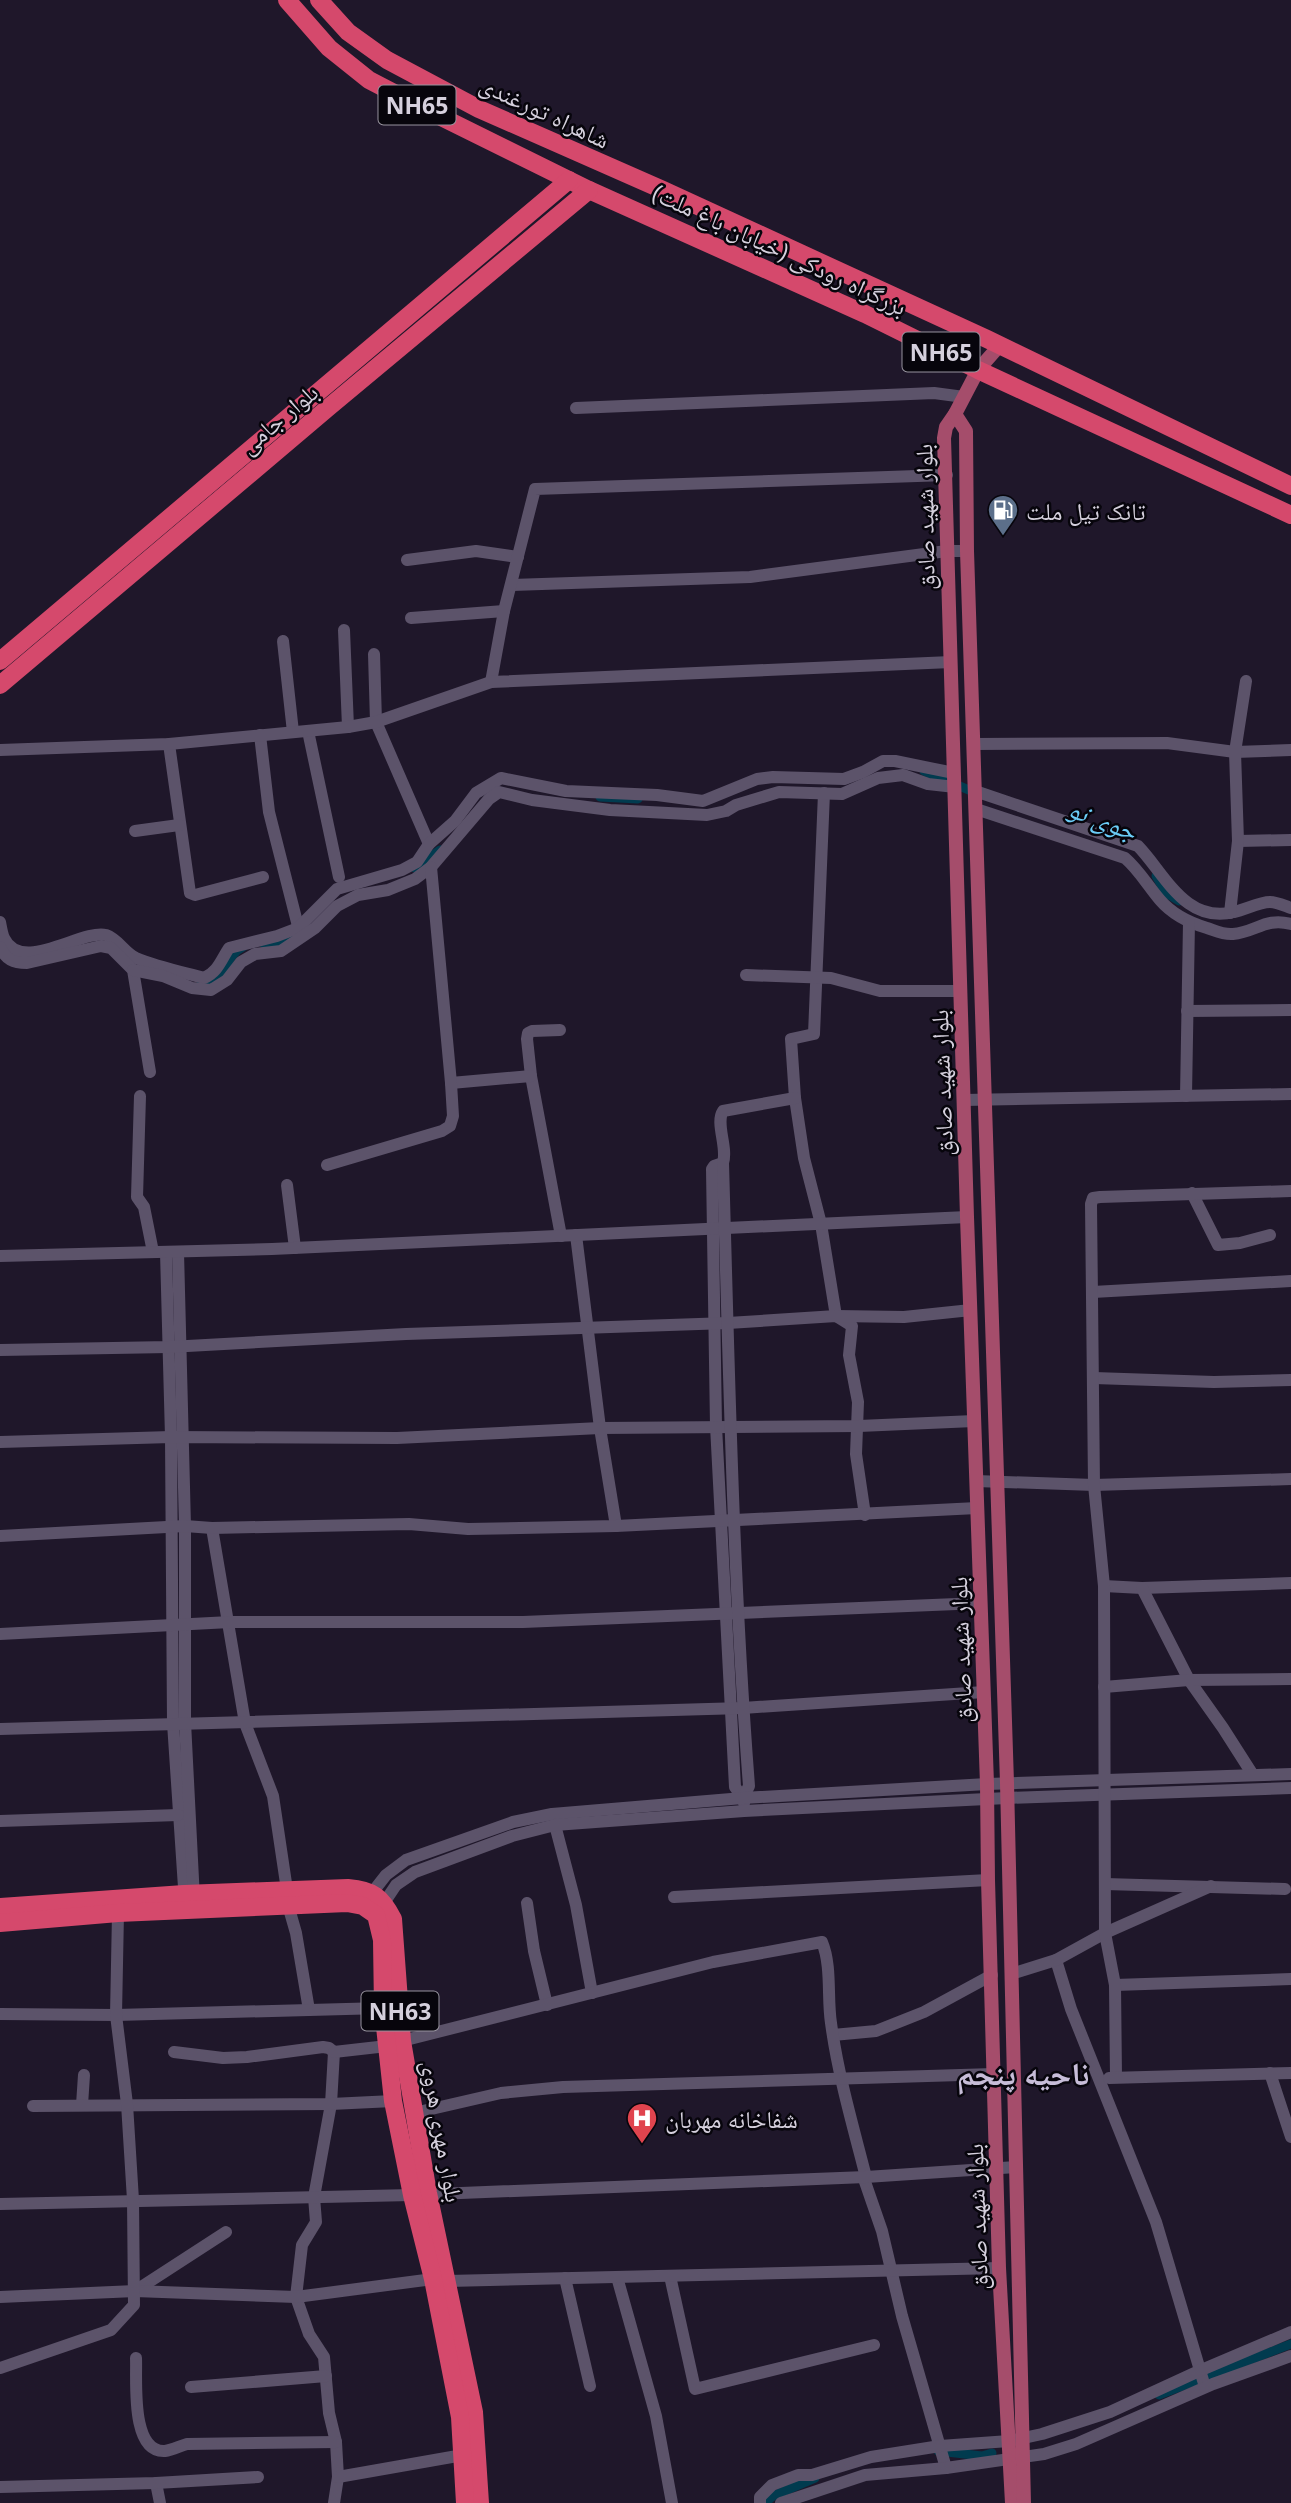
<svg xmlns="http://www.w3.org/2000/svg" width="1291" height="2503" viewBox="0 0 1291 2503" font-family="'Open Sans','Noto Naskh Arabic',sans-serif">
	<rect width="100%" height="100%" fill="#1f172a"/>
	<g fill="none" stroke-linecap="round" stroke-linejoin="round">
		<g stroke="#013b4f" stroke-width="9">
			<path d="M 924,771 L 976,793"/>
			<path d="M 600,797 L 638,799"/>
			<path d="M 415,868 L 440,850"/>
			<path d="M 1156,876 L 1166,893 L 1179,901"/>
			<path d="M 264,944 L 286,941 L 294,937"/>
			<path d="M 201,981 L 216,980 C 226,969 230,953 243,947"/>
			<path d="M 1159,2395 L 1291,2344"/>
			<path d="M 938,2451 L 982,2456 L 992,2453"/>
			<path d="M 765,2503 L 773,2496 L 815,2478"/>
		</g>
		<g stroke="#5c536a" stroke-width="12">
			<path d="M 576,408 L 934,393 L 964,397"/>
			<path d="M 407,560 L 476,551 L 518,557"/>
			<path d="M 512,585 L 750,577 L 947,551 L 967,551"/>
			<path d="M 411,618 L 504,611"/>
			<path d="M 344,630 L 348,727"/>
			<path d="M 283,641 L 293,732"/>
			<path d="M 374,654 L 376,722 L 429,844"/>
			<path d="M 491,682 L 504,611 L 535,489 L 947,475"/>
			<path d="M 308,731 L 339,877"/>
			<path d="M 260,735 L 269,812 L 300,934"/>
			<path d="M 169,744 L 190,893 L 195,895 L 263,877"/>
			<path d="M 974,744 L 1167,743 L 1235,752 L 1291,750"/>
			<path d="M 0,750 L 169,744 L 348,727 L 376,722 L 491,682 L 951,662"/>
			<path d="M 975,791 L 1138,846 C 1165,874 1185,924 1234,912 C 1245,910 1259,902 1270,902 C 1277,902 1285,906 1291,908"/>
			<path d="M 824,793 L 814,1034 L 791,1039 L 795,1098 L 804,1158 L 821,1224 L 836,1316 L 852,1326 L 849,1355 L 858,1402 L 856,1454 L 865,1515"/>
			<path d="M 976,809 L 1125,858 C 1139,870 1148,886 1160,900 C 1172,914 1190,923 1207,928 C 1216,931 1224,935 1233,934 C 1256,932 1266,917 1291,924"/>
			<path d="M 135,831 L 179,825"/>
			<path d="M 1238,841 L 1291,840"/>
			<path d="M 1230,913 L 1238,841 L 1235,752 L 1246,681"/>
			<path d="M 0,922 C 1,927 2,934 4,938 C 21,975 81,929 106,935 C 118,939 125,953 136,958 C 158,967 182,972 204,978 C 218,972 221,960 229,948 L 277,936 L 298,928 L 337,889 L 402,870 L 417,862 L 429,844 L 455,821 L 476,793 L 501,778 L 566,791 L 657,795 L 703,801 L 757,779 L 773,777 L 844,779 L 863,772 L 883,761 L 895,761 L 954,773"/>
			<path d="M 0,947 C 6,960 13,963 27,963 L 101,946 L 111,948 L 133,970 L 150,1072"/>
			<path d="M 133,970 L 163,976 L 192,988 L 211,990 L 227,980 L 241,962 L 255,954 L 281,951 L 315,928 L 337,906 L 358,895 L 388,890 L 415,879 L 431,867 L 489,799 L 499,792 L 532,800 L 610,810 L 707,815 L 726,811 L 736,805 L 779,792 L 842,794 L 878,778 L 903,775 L 928,784 L 955,787"/>
			<path d="M 746,975 L 831,978 L 880,991 L 961,991"/>
			<path d="M 1187,1011 L 1291,1010"/>
			<path d="M 560,1030 L 532,1031 L 528,1033 L 527,1039 L 531,1076 L 561,1236"/>
			<path d="M 451,1083 L 531,1076"/>
			<path d="M 140,1096 L 137,1197 L 144,1207 L 153,1252"/>
			<path d="M 1186,1096 L 1189,922"/>
			<path d="M 964,1100 L 1291,1094"/>
			<path d="M 723,1163 L 714,1166 L 712,1169 L 716,1426 L 735,1787 L 743,1798"/>
			<path d="M 327,1165 L 442,1131 L 450,1126 L 453,1116 L 451,1083 L 431,867"/>
			<path d="M 287,1185 L 295,1248"/>
			<path d="M 1192,1193 L 1218,1245 L 1240,1243 L 1270,1235"/>
			<path d="M 576,1235 L 600,1428 L 616,1526"/>
			<path d="M 166,1252 L 171,1437 L 173,1723 L 185,1902"/>
			<path d="M 178,1252 L 185,1526 L 185,1722 L 194,1899"/>
			<path d="M 0,1256 L 272,1249 L 967,1217"/>
			<path d="M 1093,1292 L 1291,1281"/>
			<path d="M 0,1350 L 169,1347 L 406,1334 L 728,1323 L 836,1316 L 904,1317 L 971,1310"/>
			<path d="M 1094,1378 L 1214,1382 L 1291,1380"/>
			<path d="M 0,1442 L 171,1437 L 397,1438 L 600,1428 L 859,1426 L 974,1421"/>
			<path d="M 976,1481 L 1094,1485 L 1291,1479"/>
			<path d="M 212,1528 L 245,1723 L 273,1796 L 287,1890"/>
			<path d="M 0,1536 L 185,1526 L 212,1528 L 409,1524 L 468,1529 L 616,1526 L 977,1508"/>
			<path d="M 1104,1586 L 1142,1588 L 1291,1583"/>
			<path d="M 1142,1588 L 1189,1680 L 1223,1728 L 1253,1775"/>
			<path d="M 0,1634 L 230,1622 L 523,1622 L 981,1603"/>
			<path d="M 1104,1687 L 1189,1680 L 1291,1679"/>
			<path d="M 0,1729 L 743,1708 L 984,1692"/>
			<path d="M 744,1803 L 743,1798 L 749,1786 C 733,1579 729,1371 723,1163 C 728,1147 715,1123 723,1111 L 795,1098"/>
			<path d="M 0,1821 L 178,1815"/>
			<path d="M 555,1825 L 576,1905 L 592,1993"/>
			<path d="M 1105,1884 L 1285,1889"/>
			<path d="M 674,1897 L 988,1880"/>
			<path d="M 368,1898 L 386,1875 L 406,1860 L 513,1822 L 552,1814 L 743,1798 L 987,1784 L 1291,1774"/>
			<path d="M 527,1903 L 534,1951 L 547,2005"/>
			<path d="M 288,1905 L 296,1933 L 309,2010"/>
			<path d="M 380,1909 L 396,1885 L 415,1872 L 512,1836 L 555,1825 L 744,1811 L 1007,1798 L 1291,1788"/>
			<path d="M 1056,1960 L 1071,2009 L 1156,2222 L 1205,2387"/>
			<path d="M 1011,1974 L 1056,1960 L 1105,1933 L 1211,1886"/>
			<path d="M 1115,1985 L 1291,1979"/>
			<path d="M 0,2014 L 116,2015 L 383,2008"/>
			<path d="M 833,2035 L 876,2031 L 924,2012 L 992,1975"/>
			<path d="M 402,2041 L 713,1962 L 822,1942 C 832,1966 827,1998 831,2023 C 838,2075 853,2126 866,2177"/>
			<path d="M 174,2052 L 223,2058 L 247,2057 L 323,2047 L 329,2048 L 334,2052 L 331,2104 L 314,2197 L 316,2222 L 302,2245 L 296,2297 L 309,2334 L 324,2357 L 329,2413 L 336,2442 L 338,2477 L 334,2503"/>
			<path d="M 334,2052 L 387,2046"/>
			<path d="M 1270,2073 L 1291,2137"/>
			<path d="M 1116,2077 L 1115,1985 L 1105,1933 L 1104,1586 L 1094,1485 L 1091,1204 L 1093,1198 L 1100,1197 L 1291,1191"/>
			<path d="M 1109,2078 L 1291,2073"/>
			<path d="M 82,2105 L 84,2075"/>
			<path d="M 33,2106 L 331,2104 L 393,2101"/>
			<path d="M 414,2113 L 501,2093 L 563,2087 L 994,2074"/>
			<path d="M 863,2176 L 882,2231 L 902,2316 L 946,2468"/>
			<path d="M 0,2204 L 412,2195 L 866,2177 L 1016,2167"/>
			<path d="M 670,2276 L 695,2389 L 874,2345"/>
			<path d="M 617,2277 L 656,2416 L 672,2503"/>
			<path d="M 565,2278 L 590,2386"/>
			<path d="M 448,2281 L 999,2268"/>
			<path d="M 135,2291 L 226,2232"/>
			<path d="M 0,2297 L 135,2291 L 296,2297 L 433,2279"/>
			<path d="M 136,2358 C 137,2379 130,2453 165,2451 C 172,2450 180,2446 187,2444 L 336,2442"/>
			<path d="M 0,2368 L 111,2330 L 134,2305 L 133,2200 L 127,2104 L 116,2015 L 118,1913"/>
			<path d="M 191,2387 L 326,2376"/>
			<path d="M 338,2477 L 463,2455"/>
			<path d="M 156,2483 L 160,2503"/>
			<path d="M 0,2487 L 156,2483 L 258,2477"/>
			<path d="M 760,2503 L 760,2497 L 772,2485 L 798,2475 L 812,2475 L 871,2457 L 940,2446 L 1009,2441 L 1042,2434 L 1110,2412 L 1199,2371 L 1291,2332"/>
			<path d="M 781,2503 L 865,2475 L 946,2468 L 1044,2454 L 1076,2444 L 1213,2384 L 1291,2356"/>
		</g>
		<g stroke="#a54d6b" stroke-width="14">
			<path d="M 1000,345 L 978,370 L 955,414 L 946,427 L 944,438 L 967,1217 L 987,1784 L 988,1880 L 999,2268 L 1012,2503"/>
			<path d="M 955,414 L 966,431 L 967,551 L 1007,1783 L 1024,2503"/>
		</g>
		<g stroke="#d5496c" stroke-width="18">
			<path d="M 287,0 L 329,48 L 369,80 L 419,106 L 589,190 L 865,314 L 978,370 L 1291,515"/>
			<path d="M 319,0 L 348,32 L 387,60 L 479,109 L 663,190 L 987,339 L 1291,486"/>
			<path d="M 0,661 L 569,180"/>
			<path d="M 0,685 L 329,407 L 589,190"/>
			<path d="M 0,1907 L 184,1894 L 348,1888 C 373,1890 382,1897 393,1919 L 402,2041 L 428,2193 L 474,2412 L 480,2503"/>
			<path d="M 0,1923 L 118,1913 L 347,1903 L 363,1906 L 376,1915 L 382,1940 L 383,2008 L 393,2101 L 412,2195 L 433,2279 L 460,2417 L 465,2503"/>
		</g>
	</g>
	<defs>
		<g id="fuel-pin" transform="scale(1.575)"><path d="M0 17L-7.5 6A9.5 9.5 0 1 1 7.5 6Z" fill="#5c6f8a" stroke="#07050c"/><path d="M-5.5-6h7V0h2V4h1.3V-2.5L3-4.5l.8-.8L6-3V5H2.5V1h-1V6h-7ZM-4.2-4.7v3.2H.2V-4.7Z" fill="#fff"/></g>
		<g id="hospital-pin" transform="scale(1.575)"><path d="M0 17L-7.5 6A9.5 9.5 0 1 1 7.5 6Z" fill="#e0444e" stroke="#07050c"/><path d="M-5-5h3v3.5h4V-5h3V5h-3V1.5h-4V5h-3Z" fill="#fff"/></g>
	</defs>
	<g fill-rule="evenodd">
		<use href="#fuel-pin" x="1003" y="510"/>
		<use href="#hospital-pin" x="642" y="2118"/>
	</g>
	<g text-anchor="middle" dominant-baseline="central" stroke-width="5" stroke-linejoin="round" paint-order="stroke">
		<g fill="#07050c" stroke="#97939e" stroke-width="2">
			<rect x="378.5" y="85.5" width="77" height="39" rx="5"/>
			<rect x="902.5" y="332.5" width="77" height="39" rx="5"/>
			<rect x="361.5" y="1991.5" width="77" height="39" rx="5"/>
		</g>
		<g font-size="23" font-weight="bold" fill="#d5d0dd">
			<text x="417" y="105">NH65</text>
			<text x="941" y="352">NH65</text>
			<text x="400" y="2011">NH63</text>
		</g>
		<g font-size="24" fill="#d5d0dd" stroke="#07050c">
			<text transform="translate(545 111) rotate(25)">شاهراه تورغندی</text>
			<text transform="translate(780 249) rotate(25)">بزرگراه رودکی (خیابان باغ ملت)</text>
			<text transform="translate(278 418) rotate(-40)">بلوار جامی</text>
			<text transform="translate(924 517) rotate(-91)">بلوار شهید صادق</text>
			<text transform="translate(941 1083) rotate(-92)">بلوار شهید صادق</text>
			<text transform="translate(960 1650) rotate(-92)">بلوار شهید صادق</text>
			<text transform="translate(443 2131) rotate(80)">بلوار مهری هروی</text>
			<text transform="translate(976 2217) rotate(-92)">بلوار شهید صادق</text>
		</g>
		<g font-size="24" fill="#d5d0dd" stroke="#07050c" text-anchor="start">
			<text x="1026" y="510">تانک تیل ملت</text>
			<text x="665" y="2118">شفاخانه مهربان</text>
		</g>
		<g font-size="26" font-style="italic" fill="#6bcef8" stroke="#07050c">
			<text transform="translate(1103 819) rotate(21)">جوی نو</text>
		</g>
		<g font-size="32" font-weight="bold" fill="#c7bdd8" stroke="#07050c">
			<text x="1023" y="2072">ناحیه پنجم</text>
		</g>
	</g>
</svg>
